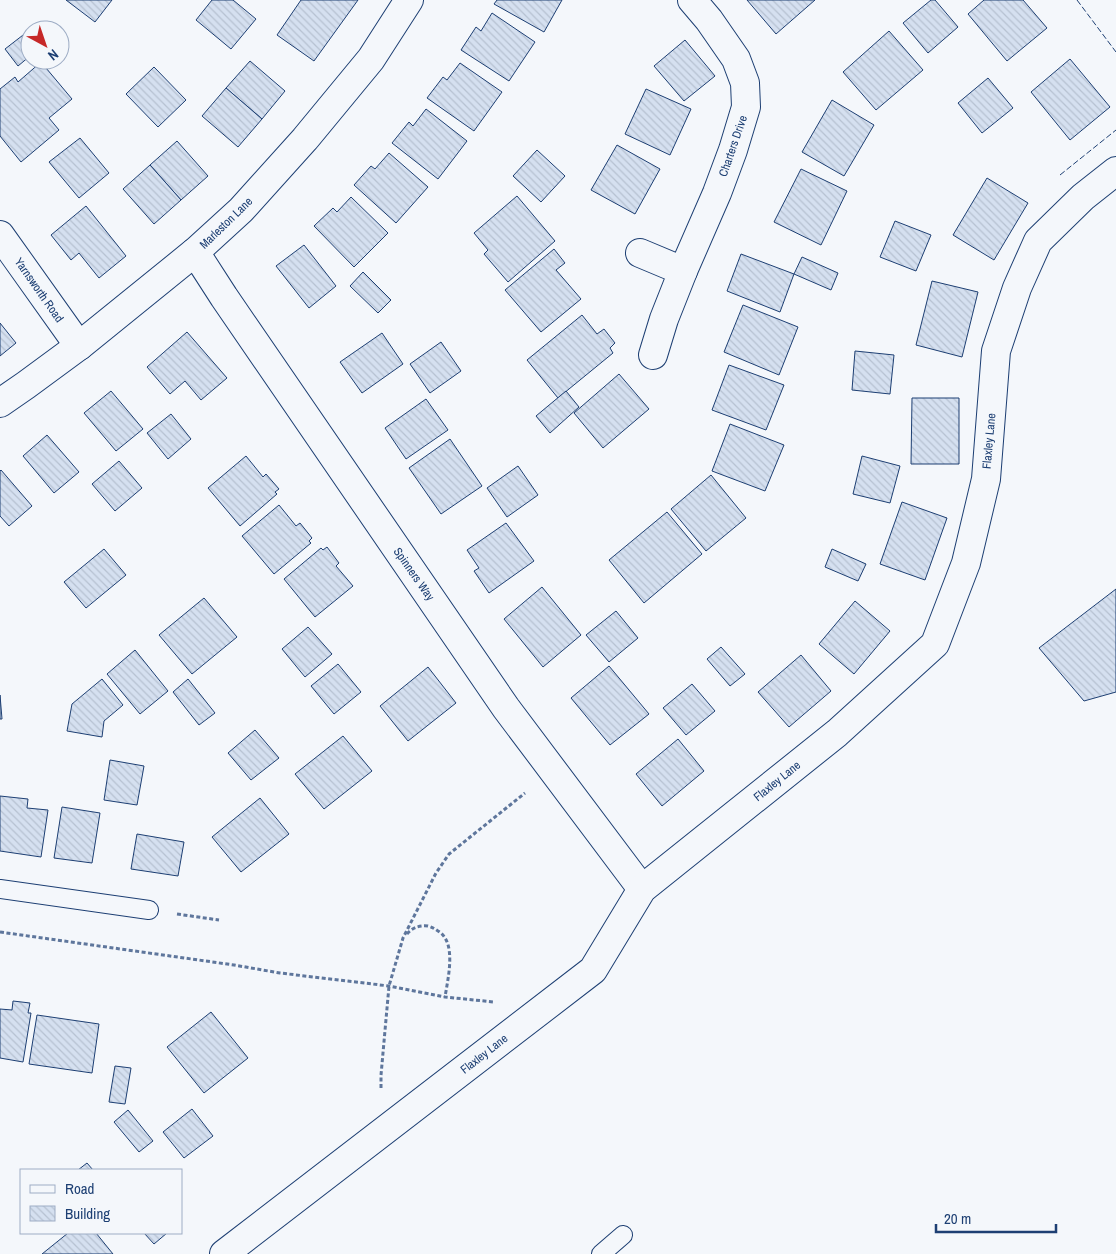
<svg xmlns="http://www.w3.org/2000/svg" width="1116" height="1254" viewBox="0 0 1116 1254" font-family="'Archivo Narrow',sans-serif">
	<defs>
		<pattern id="building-back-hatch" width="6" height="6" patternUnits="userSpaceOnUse" patternTransform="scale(1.25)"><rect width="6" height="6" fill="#d5e0f0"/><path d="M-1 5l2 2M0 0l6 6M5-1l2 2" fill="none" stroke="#b6c1d1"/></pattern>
	</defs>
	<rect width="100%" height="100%" fill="#f4f7fb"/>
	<g fill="url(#building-back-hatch)" stroke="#1d3f73">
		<path d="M 66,0 L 112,0 L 95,22 Z"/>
		<path d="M 212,0 L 233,0 L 256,19 L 231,49 L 196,20 Z"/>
		<path d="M 301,0 L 358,0 L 314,61 L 277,35 Z"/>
		<path d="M 497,0 L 562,0 L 544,32 L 494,4 Z"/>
		<path d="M 747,0 L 815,0 L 776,34 Z"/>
		<path d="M 931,0 L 935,0 L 958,27 L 928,53 L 903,23 Z"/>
		<path d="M 984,0 L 1023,0 L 1047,28 L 1007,61 L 968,14 Z"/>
		<path d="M 492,13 L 535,42 L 509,81 L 461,50 L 476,27 L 481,31 Z"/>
		<path d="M 36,25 L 40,30 L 30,30 L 30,56 L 18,66 L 5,49 Z"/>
		<path d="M 889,31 L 923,70 L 876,110 L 843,72 Z"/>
		<path d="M 685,40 L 715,76 L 684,101 L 654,66 Z"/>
		<path d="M 1070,59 L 1110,107 L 1070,140 L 1031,92 Z"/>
		<path d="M 250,61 L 285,91 L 262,119 L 226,88 Z"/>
		<path d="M 41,62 L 72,99 L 49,118 L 59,130 L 21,162 L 0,136 L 0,89 L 15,77 L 18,82 Z"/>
		<path d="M 460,63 L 502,92 L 474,131 L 427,98 L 443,77 L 447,80 Z"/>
		<path d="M 154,67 L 186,100 L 158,127 L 126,94 Z"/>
		<path d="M 988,78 L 1013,108 L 982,133 L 958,103 Z"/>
		<path d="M 226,88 L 262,119 L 238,147 L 202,116 Z"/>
		<path d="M 646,89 L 691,109 L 670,155 L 625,134 Z"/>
		<path d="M 832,100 L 874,125 L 844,176 L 802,152 Z"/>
		<path d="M 426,109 L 467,141 L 438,179 L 392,143 L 409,122 L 413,126 Z"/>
		<path d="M 80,138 L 109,173 L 79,198 L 49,162 Z"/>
		<path d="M 177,141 L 208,176 L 181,200 L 150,165 Z"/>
		<path d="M 617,145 L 660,169 L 635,214 L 591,190 Z"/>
		<path d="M 537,150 L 565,176 L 541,202 L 513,176 Z"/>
		<path d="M 389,153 L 428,187 L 396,223 L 354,185 L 371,166 L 375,169 Z"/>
		<path d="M 150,165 L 181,200 L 154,224 L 123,189 Z"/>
		<path d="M 801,169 L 847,191 L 821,245 L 774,222 Z"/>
		<path d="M 987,178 L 1028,203 L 994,260 L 953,235 Z"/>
		<path d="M 517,196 L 555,241 L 508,282 L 484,254 L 488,250 L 474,233 Z"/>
		<path d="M 351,197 L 388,233 L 354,267 L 314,226 L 333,208 L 337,212 Z"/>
		<path d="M 86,206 L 126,256 L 99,278 L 79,253 L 71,260 L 51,235 Z"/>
		<path d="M 895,221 L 931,235 L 916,271 L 880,257 Z"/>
		<path d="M 304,245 L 336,286 L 309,308 L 276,266 Z"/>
		<path d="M 554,249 L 565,263 L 556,270 L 581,299 L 541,332 L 505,290 Z"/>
		<path d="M 741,254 L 794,274 L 780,312 L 727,291 Z"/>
		<path d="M 802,257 L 838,273 L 831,290 L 794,274 Z"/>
		<path d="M 363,272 L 391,300 L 378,313 L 350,286 Z"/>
		<path d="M 932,281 L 978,292 L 962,357 L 916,345 Z"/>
		<path d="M 743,305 L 798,327 L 779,375 L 724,352 Z"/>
		<path d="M 582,315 L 597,334 L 604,329 L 615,343 L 610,348 L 613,353 L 558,398 L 527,360 Z"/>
		<path d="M 0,323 L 16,343 L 0,356 Z"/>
		<path d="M 187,332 L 227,378 L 201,400 L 185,381 L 170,394 L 147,367 Z"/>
		<path d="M 382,333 L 403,364 L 362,393 L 340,362 Z"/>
		<path d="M 441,342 L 461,371 L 430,393 L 410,364 Z"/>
		<path d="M 855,351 L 894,355 L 890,394 L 852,390 Z"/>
		<path d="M 729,365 L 784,385 L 766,430 L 712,410 Z"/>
		<path d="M 619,374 L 649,409 L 603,448 L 574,413 Z"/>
		<path d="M 111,391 L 143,429 L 116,451 L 84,413 Z"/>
		<path d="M 566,391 L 579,407 L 550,433 L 536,416 Z"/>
		<path d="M 912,398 L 959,398 L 959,464 L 911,464 Z"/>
		<path d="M 426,399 L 448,430 L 406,459 L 385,428 Z"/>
		<path d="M 171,414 L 191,439 L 168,459 L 147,433 Z"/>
		<path d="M 730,424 L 784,445 L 765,491 L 712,471 Z"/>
		<path d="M 47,435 L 79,472 L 54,493 L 23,456 Z"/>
		<path d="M 450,439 L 482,486 L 441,514 L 409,468 Z"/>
		<path d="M 246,456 L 263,477 L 266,474 L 279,489 L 275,492 L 277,494 L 240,526 L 208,488 Z"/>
		<path d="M 862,456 L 900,466 L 890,503 L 853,494 Z"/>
		<path d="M 119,461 L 142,488 L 115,511 L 92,484 Z"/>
		<path d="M 518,466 L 538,495 L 507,517 L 487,488 Z"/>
		<path d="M 1,470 L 32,506 L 9,526 L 0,516 L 0,471 Z"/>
		<path d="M 711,475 L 746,518 L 706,551 L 671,509 Z"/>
		<path d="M 902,502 L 947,518 L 925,580 L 880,564 Z"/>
		<path d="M 279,505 L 296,526 L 300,523 L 312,538 L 309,541 L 311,543 L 274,574 L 242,536 Z"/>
		<path d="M 667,512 L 702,554 L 644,603 L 609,560 Z"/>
		<path d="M 506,523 L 534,561 L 489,593 L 474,571 L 479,568 L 467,550 Z"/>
		<path d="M 327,547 L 339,563 L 336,566 L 353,586 L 315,617 L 284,579 L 321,548 L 323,550 Z"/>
		<path d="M 104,549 L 126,575 L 86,608 L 64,582 Z"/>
		<path d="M 832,549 L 866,564 L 858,581 L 825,567 Z"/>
		<path d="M 542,587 L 581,635 L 543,667 L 504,619 Z"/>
		<path d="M 1116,589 L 1116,692 L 1084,701 L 1039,648 Z"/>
		<path d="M 204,598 L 237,637 L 192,674 L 159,635 Z"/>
		<path d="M 855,601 L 890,631 L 854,674 L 819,644 Z"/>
		<path d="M 616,611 L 638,638 L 609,662 L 586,635 Z"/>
		<path d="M 308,627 L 332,654 L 305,677 L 282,649 Z"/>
		<path d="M 721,647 L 745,674 L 730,686 L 707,659 Z"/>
		<path d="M 135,650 L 168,691 L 140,714 L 107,674 Z"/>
		<path d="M 801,655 L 831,691 L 789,727 L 758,692 Z"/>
		<path d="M 338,664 L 361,692 L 334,714 L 311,686 Z"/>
		<path d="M 609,666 L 649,714 L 610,745 L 571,698 Z"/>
		<path d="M 428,667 L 456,703 L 408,741 L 380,706 Z"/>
		<path d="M 102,679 L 123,705 L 104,721 L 102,737 L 67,731 L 72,704 Z"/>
		<path d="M 188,679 L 215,713 L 199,725 L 173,692 Z"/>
		<path d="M 692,684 L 715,711 L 686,735 L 663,708 Z"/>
		<path d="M 0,695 L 2,719 L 0,719 Z"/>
		<path d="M 255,730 L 279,758 L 251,780 L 228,753 Z"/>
		<path d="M 343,736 L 372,771 L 324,809 L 295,774 Z"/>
		<path d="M 678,739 L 704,771 L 662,806 L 636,774 Z"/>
		<path d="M 110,760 L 144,766 L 137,805 L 104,800 Z"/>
		<path d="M 0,796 L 28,799 L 27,808 L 48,810 L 41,857 L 0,851 Z"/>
		<path d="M 260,798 L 289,834 L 241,872 L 212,837 Z"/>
		<path d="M 62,807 L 100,813 L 92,863 L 54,858 Z"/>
		<path d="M 137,834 L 184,842 L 178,876 L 131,869 Z"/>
		<path d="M 13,1001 L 30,1003 L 28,1013 L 31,1013 L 23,1062 L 0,1058 L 0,1009 L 12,1010 Z"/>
		<path d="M 211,1012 L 248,1058 L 204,1093 L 167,1047 Z"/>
		<path d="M 37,1015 L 99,1024 L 92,1073 L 29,1064 Z"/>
		<path d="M 115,1066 L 131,1068 L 125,1104 L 109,1102 Z"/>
		<path d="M 192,1109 L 213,1136 L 184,1158 L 163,1132 Z"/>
		<path d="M 128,1110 L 153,1141 L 139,1152 L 114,1122 Z"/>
		<path d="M 87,1163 L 93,1170 L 78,1170 Z"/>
		<path d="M 68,1233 L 96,1233 L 113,1254 L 42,1254 Z"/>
		<path d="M 144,1233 L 167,1233 L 154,1244 Z"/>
	</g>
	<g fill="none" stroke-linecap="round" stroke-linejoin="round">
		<g stroke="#1d3f73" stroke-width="20">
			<g id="service">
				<path d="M 0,889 L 149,910"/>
				<path d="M 601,1254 L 623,1235"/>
			</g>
		</g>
		<g stroke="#1d3f73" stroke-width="30">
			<g id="minor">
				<path d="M 0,235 L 79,346"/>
				<path d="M 195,252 L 224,297 L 506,708 L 642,889"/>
				<path d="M 640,253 L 683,271"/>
				<path d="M 653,355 L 664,319 L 683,271 L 717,193 L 733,150 L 746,107 L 745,83 L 736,59 L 709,20 L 692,0"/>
				<path d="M 0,403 L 26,385 L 79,346 L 195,252 L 241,210 L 305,139 L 371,59 L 409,0"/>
				<path d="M 224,1254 L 593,970 L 642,889 L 837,733 L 935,644 L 966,563 L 986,479 L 996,351 L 1017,288 L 1038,241 L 1083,197 L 1116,171"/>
			</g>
		</g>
		<g stroke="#5e769c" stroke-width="3" stroke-dasharray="4 2.5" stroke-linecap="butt">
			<path d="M 177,914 L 219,920"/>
			<path d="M 0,932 L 234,965 L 280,973 L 389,986 L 445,997 L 494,1002"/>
			<path d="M 407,934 C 412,928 419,925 428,926 C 432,927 435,929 438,931 C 457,942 448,978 445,997"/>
			<path d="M 381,1088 L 381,1075 L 389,986 L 403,938 L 436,873 L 449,854 L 525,793"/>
		</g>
		<use href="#service" stroke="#f4f7fb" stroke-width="18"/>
		<use href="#minor" stroke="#f4f7fb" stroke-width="28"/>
		<g stroke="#1d3f73" stroke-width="1" stroke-dasharray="6 2.5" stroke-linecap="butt">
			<path d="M 1077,0 L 1116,52"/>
			<path d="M 1060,175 L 1116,130"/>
		</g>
	</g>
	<g text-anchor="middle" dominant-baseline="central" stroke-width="4" stroke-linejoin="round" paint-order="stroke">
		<g font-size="12" fill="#1d3f73" stroke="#f4f7fb">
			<text transform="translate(733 146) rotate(-71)">Charters Drive</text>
			<text transform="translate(226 223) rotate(-44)">Marleston Lane</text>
			<text transform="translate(39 290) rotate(55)">Yarnsworth Road</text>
			<text transform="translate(989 441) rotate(-85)">Flaxley Lane</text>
			<text transform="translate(414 574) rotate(55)">Spinners Way</text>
			<text transform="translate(777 781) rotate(-39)">Flaxley Lane</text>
			<text transform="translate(484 1054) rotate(-38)">Flaxley Lane</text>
		</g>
	</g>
	<rect x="20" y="1169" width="162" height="65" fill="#f4f7fb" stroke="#9eadc5"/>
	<rect x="30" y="1185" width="25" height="8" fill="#f4f7fb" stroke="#9eadc5"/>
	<text x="65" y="1194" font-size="15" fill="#1d3f73">Road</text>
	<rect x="30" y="1206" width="25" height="15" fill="url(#building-back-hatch)" stroke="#9eadc5"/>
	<text x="65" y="1219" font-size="15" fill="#1d3f73">Building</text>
	<g transform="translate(45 45) rotate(140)"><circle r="24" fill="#f4f7fb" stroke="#9eadc5"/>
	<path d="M0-4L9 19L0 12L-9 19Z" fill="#c62828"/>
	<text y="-8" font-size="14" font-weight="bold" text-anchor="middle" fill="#1d3f73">N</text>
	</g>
	<path d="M936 1224v8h120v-8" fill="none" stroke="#1d3f73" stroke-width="2.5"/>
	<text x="944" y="1224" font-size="15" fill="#1d3f73" stroke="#f4f7fb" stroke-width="4" paint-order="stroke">20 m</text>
</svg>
